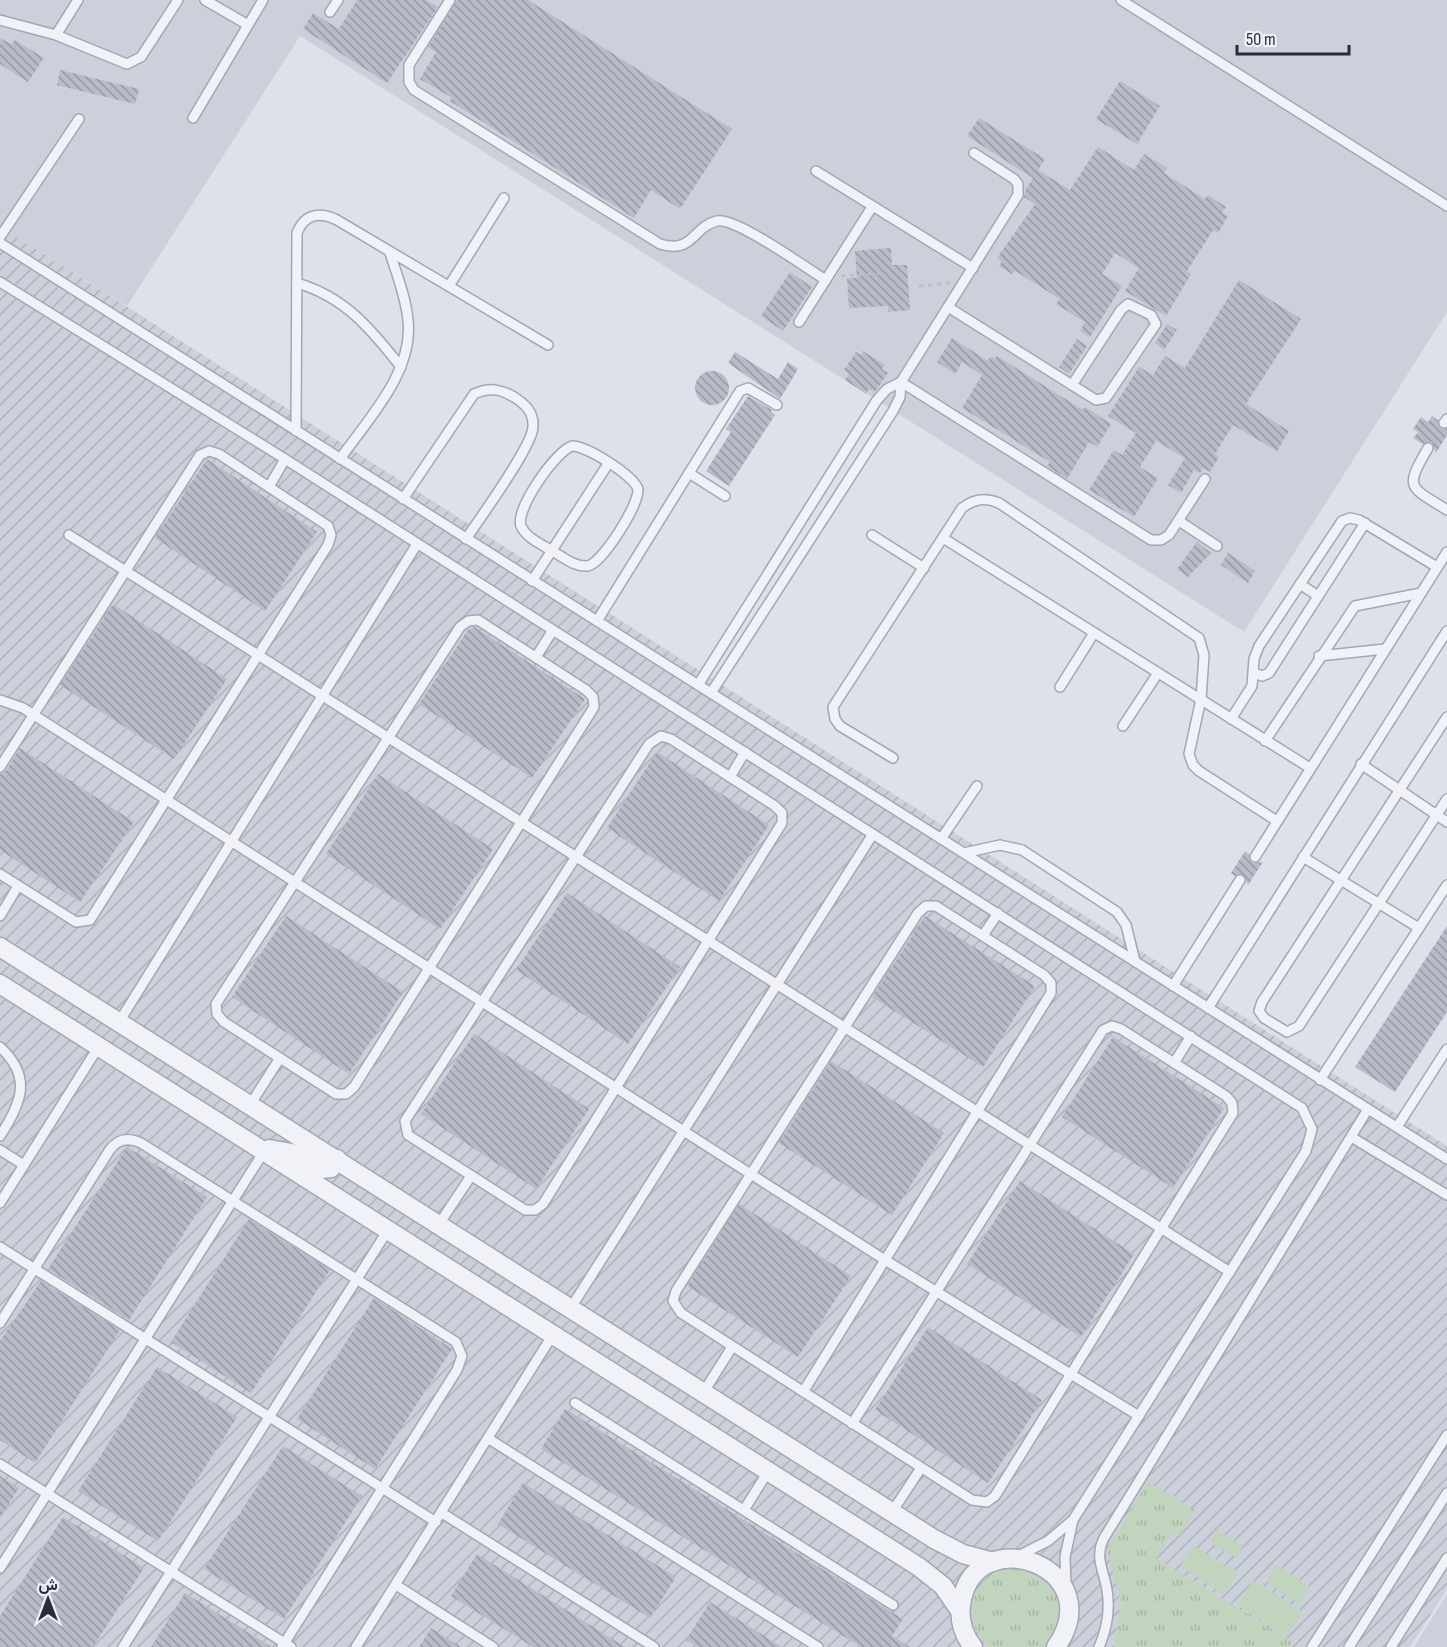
<svg xmlns="http://www.w3.org/2000/svg" width="1447" height="1647" viewBox="0 0 1447 1647" font-family="'Sofia Sans Condensed',Vazirmatn,sans-serif">
	<defs>
		<pattern id="industrial-furrows" width="10" height="10" patternUnits="userSpaceOnUse" patternTransform="scale(1.5)"><rect width="10" height="10" fill="#ccd0db"/><path d="M-1 1l2-2M0 10L10 0M9 11l2-2" fill="none" stroke="#afb3bd"/></pattern>
		<pattern id="grass-tufts" width="24" height="20" patternUnits="userSpaceOnUse" patternTransform="scale(1.5)"><rect width="24" height="20" fill="#c1d4be"/><path d="M3 7l-1-3M5 7V3M7 7l1-3M15 17l-1-3M17 17v-4M19 17l1-3" fill="none" stroke="#a6b6a4"/></pattern>
		<pattern id="building-back-hatch" width="6" height="6" patternUnits="userSpaceOnUse" patternTransform="scale(1.5)"><rect width="6" height="6" fill="#b8bcc9"/><path d="M-1 5l2 2M0 0l6 6M5-1l2 2" fill="none" stroke="#9599a5"/></pattern>
	</defs>
	<rect width="100%" height="100%" fill="#dee1e9"/>
	<g fill="#ccd0db">
		<path d="M 0,0 L 1447,0 L 1447,312 L 1244,632 L 300,36 L 127,306 L 0,226 Z"/>
		<path d="M 1447,1594 L 1447,1647 L 1414,1647 Z"/>
	</g>
	<path fill="url(#industrial-furrows)" d="M 0,226 L 1447,1146 L 1447,1589 L 1410,1647 L 0,1647 Z"/>
	<g fill="url(#grass-tufts)">
		<path d="M 1148,1482 L 1196,1510 L 1179,1536 L 1173,1533 L 1156,1558 L 1293,1642 L 1290,1647 L 1114,1647 L 1121,1601 L 1107,1549 Z"/>
		<path d="M 1011,1566 C 1019,1567 1032,1567 1039,1571 C 1066,1588 1068,1626 1044,1647 L 989,1647 C 958,1617 971,1578 1011,1566 Z"/>
	</g>
	<g fill="#c1d4be">
		<path d="M 1217,1530 L 1243,1546 L 1236,1558 L 1210,1542 Z"/>
		<path d="M 1193,1545 L 1238,1573 L 1224,1595 L 1180,1566 Z"/>
		<path d="M 1276,1565 L 1310,1587 L 1299,1604 L 1266,1582 Z"/>
		<path d="M 1253,1580 L 1303,1612 L 1287,1637 L 1237,1605 Z"/>
	</g>
	<g fill="url(#building-back-hatch)">
		<path d="M 357,0 L 426,0 L 438,7 L 387,83 L 303,29 L 313,13 L 339,29 Z"/>
		<path d="M 457,0 L 528,0 L 732,129 L 680,209 L 651,190 L 634,218 L 450,101 L 452,98 L 420,79 L 436,52 L 428,47 Z"/>
		<path d="M 0,38 L 11,44 L 15,40 L 44,58 L 28,82 L 0,64 Z"/>
		<path d="M 60,70 L 139,89 L 135,104 L 57,85 Z"/>
		<path d="M 1120,81 L 1160,106 L 1137,144 L 1096,119 Z"/>
		<path d="M 979,118 L 1045,159 L 1038,170 L 1070,190 L 1098,147 L 1134,170 L 1144,154 L 1167,168 L 1164,173 L 1205,199 L 1208,195 L 1226,207 L 1222,213 L 1228,216 L 1218,233 L 1213,230 L 1187,271 L 1191,274 L 1166,316 L 1125,291 L 1139,268 L 1115,253 L 1102,274 L 1122,286 L 1090,337 L 1080,331 L 1085,322 L 1056,304 L 1060,299 L 1015,271 L 1012,274 L 999,266 L 1002,261 L 997,258 L 1035,204 L 1024,197 L 1025,191 L 1033,178 L 967,136 Z"/>
		<path d="M 891,248 L 892,265 L 907,265 L 910,310 L 888,312 L 888,306 L 849,308 L 847,278 L 857,278 L 855,251 Z"/>
		<path d="M 790,272 L 812,287 L 783,331 L 761,316 Z"/>
		<path d="M 1239,280 L 1301,319 L 1246,404 L 1289,431 L 1277,451 L 1233,425 L 1215,454 L 1219,457 L 1210,472 L 1203,468 L 1200,473 L 1194,470 L 1181,493 L 1168,485 L 1185,458 L 1156,441 L 1140,467 L 1158,478 L 1134,517 L 1089,490 L 1114,450 L 1122,455 L 1136,433 L 1108,416 L 1139,367 L 1153,375 L 1165,356 L 1185,368 Z"/>
		<path d="M 1167,324 L 1177,330 L 1164,350 L 1155,343 Z"/>
		<path d="M 952,338 L 988,361 L 991,356 L 995,359 L 997,356 L 1083,410 L 1085,407 L 1111,424 L 1097,447 L 1089,442 L 1067,479 L 1047,466 L 1050,462 L 962,408 L 982,375 L 962,362 L 955,374 L 937,362 Z"/>
		<path d="M 1077,339 L 1087,346 L 1069,374 L 1059,367 Z"/>
		<path d="M 863,351 L 885,365 L 882,369 L 888,373 L 875,392 L 869,389 L 866,394 L 845,380 L 849,374 L 844,370 L 856,352 L 861,355 Z"/>
		<path d="M 735,352 L 778,379 L 788,362 L 798,369 L 780,399 L 728,363 Z"/>
		<circle cx="712" cy="388" r="17"/>
		<path d="M 748,396 L 772,410 L 771,412 L 775,415 L 729,486 L 706,471 L 731,432 L 726,429 Z"/>
		<path d="M 1432,416 L 1438,420 L 1440,428 L 1447,429 L 1447,435 L 1436,453 L 1432,442 L 1423,444 L 1413,438 L 1418,432 L 1413,429 L 1421,417 L 1428,422 Z"/>
		<path d="M 207,459 L 317,532 L 265,611 L 155,538 Z"/>
		<path d="M 1197,542 L 1211,553 L 1188,577 L 1177,569 Z"/>
		<path d="M 1228,553 L 1255,571 L 1248,583 L 1221,565 Z"/>
		<path d="M 113,604 L 227,679 L 174,759 L 60,685 Z"/>
		<path d="M 474,627 L 585,699 L 532,778 L 419,704 L 468,630 Z"/>
		<path d="M 20,748 L 134,822 L 80,902 L 0,850 L 0,774 L 6,771 Z"/>
		<path d="M 657,752 L 769,825 L 719,901 L 607,828 Z"/>
		<path d="M 378,774 L 493,849 L 440,929 L 326,854 Z"/>
		<path d="M 1245,851 L 1249,854 L 1252,863 L 1263,862 L 1248,885 L 1244,875 L 1235,876 L 1231,873 Z"/>
		<path d="M 567,893 L 680,967 L 628,1044 L 516,970 Z"/>
		<path d="M 286,916 L 403,992 L 349,1074 L 232,997 Z"/>
		<path d="M 925,916 L 1035,986 L 983,1067 L 872,997 Z"/>
		<path d="M 1447,926 L 1447,1012 L 1395,1092 L 1355,1067 Z"/>
		<path d="M 474,1034 L 589,1109 L 536,1189 L 421,1114 Z"/>
		<path d="M 1113,1037 L 1224,1108 L 1173,1188 L 1062,1117 Z"/>
		<path d="M 831,1061 L 944,1133 L 892,1215 L 779,1143 Z"/>
		<path d="M 127,1147 L 207,1197 L 129,1320 L 48,1269 Z"/>
		<path d="M 1020,1181 L 1134,1254 L 1081,1337 L 967,1264 Z"/>
		<path d="M 739,1204 L 851,1276 L 798,1357 L 687,1286 Z"/>
		<path d="M 249,1219 L 330,1270 L 251,1393 L 171,1342 Z"/>
		<path d="M 41,1281 L 120,1330 L 35,1463 L 0,1440 L 0,1341 Z"/>
		<path d="M 374,1298 L 452,1349 L 375,1469 L 297,1419 Z"/>
		<path d="M 928,1327 L 1042,1400 L 988,1483 L 875,1410 Z"/>
		<path d="M 157,1367 L 237,1417 L 158,1541 L 78,1491 Z"/>
		<path d="M 565,1409 L 903,1619 L 892,1636 L 910,1647 L 861,1647 L 541,1449 Z"/>
		<path d="M 283,1446 L 362,1496 L 284,1619 L 204,1569 Z"/>
		<path d="M 0,1476 L 19,1488 L 0,1518 Z"/>
		<path d="M 523,1483 L 676,1577 L 650,1618 L 498,1524 Z"/>
		<path d="M 63,1517 L 144,1568 L 93,1647 L 0,1647 L 0,1616 Z"/>
		<path d="M 477,1554 L 625,1647 L 533,1647 L 451,1596 Z"/>
		<path d="M 185,1593 L 271,1647 L 151,1647 Z"/>
		<path d="M 710,1602 L 782,1647 L 698,1647 L 686,1640 Z"/>
		<path d="M 431,1628 L 461,1647 L 419,1647 Z"/>
	</g>
	<g fill="none" stroke-linecap="round" stroke-linejoin="round">
		<g stroke="#a3a7b3" stroke-width="12">
			<g id="service">
				<path d="M 205,0 L 248,25"/>
				<path d="M 450,0 L 409,65 L 409,82 L 414,90 L 660,244 C 694,254 692,227 717,221 C 736,217 806,268 826,280"/>
				<path d="M 1121,0 L 1447,206"/>
				<path d="M 330,12 L 338,0"/>
				<path d="M 0,20 L 56,35 L 127,64 L 141,57 L 178,0"/>
				<path d="M 56,35 L 78,0"/>
				<path d="M 193,118 L 263,0"/>
				<path d="M 816,171 L 973,268"/>
				<path d="M 0,237 L 79,119"/>
				<path d="M 0,243 L 1447,1159"/>
				<path d="M 0,282 L 285,459 L 1302,1108 L 1312,1129 L 1306,1151 L 1073,1520 L 1048,1541 L 1016,1557"/>
				<path d="M 297,283 C 345,297 371,329 401,367"/>
				<path d="M 449,286 L 504,198"/>
				<path d="M 1128,304 L 1151,315 L 1156,324 L 1106,398 L 1096,400 L 1072,385 L 1121,310 Z"/>
				<path d="M 948,307 L 1072,385"/>
				<path d="M 799,322 L 872,207"/>
				<path d="M 901,382 L 1151,540 L 1161,540 L 1169,535 L 1205,479"/>
				<path d="M 1444,423 L 1447,419"/>
				<path d="M 296,431 L 297,233 C 305,213 320,212 337,220 L 548,345"/>
				<path d="M 572,446 C 587,446 633,475 638,489 C 639,505 603,562 588,566 C 575,567 564,558 554,552 C 543,545 526,538 521,526 C 515,509 556,451 572,446 Z"/>
				<path d="M 1428,448 C 1404,489 1409,486 1447,510"/>
				<path d="M 340,459 C 368,419 414,372 408,320 C 406,298 397,275 390,253"/>
				<path d="M 689,473 L 725,496"/>
				<path d="M 269,487 L 285,459"/>
				<path d="M 403,499 L 474,394 C 489,387 500,389 514,397 C 525,404 534,412 533,427 C 532,447 480,518 466,539"/>
				<path d="M 1179,521 L 1217,546"/>
				<path d="M 69,535 L 1230,1272"/>
				<path d="M 872,535 L 924,568"/>
				<path d="M 943,538 L 1310,768"/>
				<path d="M 532,581 L 608,464"/>
				<path d="M 1300,584 L 1318,596"/>
				<path d="M 478,620 L 586,690 L 593,697 L 594,707 L 354,1087 L 346,1094 L 336,1094 L 224,1022 L 217,1014 L 216,1004 L 460,627 L 468,621 Z"/>
				<path d="M 597,621 L 740,391 L 748,388 L 777,405"/>
				<path d="M 1319,656 L 1385,649"/>
				<path d="M 536,657 L 553,630"/>
				<path d="M 1254,673 L 1262,676 L 1269,673 L 1365,523"/>
				<path d="M 698,685 L 877,400 L 887,389 L 901,382"/>
				<path d="M 1060,687 L 1094,633"/>
				<path d="M 711,693 L 893,411 L 900,397 L 901,382 L 1018,195 L 1018,184 L 1014,179 L 974,153"/>
				<path d="M 0,700 L 23,708 L 885,1260 L 1139,1416"/>
				<path d="M 1447,717 L 1262,1002 L 1259,1011 L 1264,1018 L 1287,1032 L 1299,1026 L 1447,799"/>
				<path d="M 1231,719 L 1252,686 L 1254,659 L 1259,646 L 1342,521 L 1350,518 L 1359,520 L 1437,567"/>
				<path d="M 1123,726 L 1158,673"/>
				<path d="M 661,736 L 671,739 L 775,806 L 782,813 L 782,823 L 543,1204 L 535,1210 L 525,1210 L 408,1135 L 405,1121 L 649,744 Z"/>
				<path d="M 1265,741 L 1355,606 L 1421,593"/>
				<path d="M 893,758 L 840,726 L 835,719 L 833,707 L 962,508 C 974,499 985,497 999,503 L 1199,638 L 1204,655 L 1201,699 L 1189,754 L 1193,765 L 1199,771 L 1277,821"/>
				<path d="M 1361,764 L 1447,822"/>
				<path d="M 0,767 L 200,455 L 209,451 L 219,454 L 328,526 L 331,535 L 328,545 L 90,920 L 76,922 L 0,874"/>
				<path d="M 730,777 L 745,752"/>
				<path d="M 941,839 L 977,786"/>
				<path d="M 964,853 L 1000,845 L 1022,850 L 1117,912 L 1126,925 L 1135,961"/>
				<path d="M 1255,857 L 1447,552"/>
				<path d="M 1303,857 L 1419,928"/>
				<path d="M 0,916 L 18,886"/>
				<path d="M 984,934 L 998,913"/>
				<path d="M 1173,986 L 1240,880"/>
				<path d="M 1208,1008 L 1447,631"/>
				<path d="M 119,1022 L 417,544"/>
				<path d="M 0,1047 C 33,1077 21,1104 0,1136"/>
				<path d="M 1174,1063 L 1191,1036"/>
				<path d="M 1320,1080 L 1447,885"/>
				<path d="M 250,1105 L 280,1058"/>
				<path d="M 1397,1127 L 1447,1049"/>
				<path d="M 1353,1138 L 1447,1195"/>
				<path d="M 0,1150 L 24,1165"/>
				<path d="M 0,1203 L 99,1046"/>
				<path d="M 439,1224 L 471,1176"/>
				<path d="M 0,1247 L 436,1522"/>
				<path d="M 570,1309 L 873,834"/>
				<path d="M 0,1323 L 109,1151 C 117,1139 128,1137 141,1143 L 456,1342 L 462,1356 L 457,1370 L 282,1647"/>
				<path d="M 803,1392 L 1051,993 L 1051,983 L 1044,975 L 936,906 L 926,906 L 918,913 L 676,1291 L 673,1301 L 681,1313 L 972,1500 L 987,1502 L 995,1496 L 1233,1113 L 1232,1103 L 1226,1096 L 1121,1029 L 1112,1026 L 1103,1030 L 852,1424"/>
				<path d="M 703,1393 L 732,1347"/>
				<path d="M 575,1403 L 893,1605"/>
				<path d="M 489,1439 L 818,1647"/>
				<path d="M 0,1464 L 291,1647"/>
				<path d="M 744,1510 L 769,1470"/>
				<path d="M 892,1512 L 921,1468"/>
				<path d="M 442,1513 L 654,1647"/>
				<path d="M 0,1568 L 265,1150"/>
				<path d="M 396,1585 L 493,1647"/>
				<path d="M 1066,1586 L 1065,1557 L 1073,1520"/>
				<path d="M 123,1647 L 388,1230"/>
				<path d="M 356,1647 L 552,1336"/>
				<path d="M 1099,1647 C 1107,1629 1110,1609 1107,1590 C 1104,1570 1094,1558 1104,1538 L 1368,1109"/>
				<path d="M 1312,1647 L 1447,1435"/>
				<path d="M 1349,1647 L 1447,1493"/>
				<path d="M 1391,1647 L 1447,1558"/>
			</g>
		</g>
		<g stroke="#a3a7b3" stroke-width="21">
			<g id="minor">
				<path d="M 0,947 L 934,1539 L 963,1554 L 993,1562"/>
				<path d="M 0,984 L 919,1567 L 943,1586 L 960,1611"/>
				<path d="M 269,1149 L 292,1153 L 321,1169 L 331,1168 L 337,1159"/>
				<path d="M 973,1647 C 962,1633 958,1617 962,1599 C 979,1520 1111,1568 1056,1647"/>
			</g>
		</g>
		<g stroke="#bcbfc8" stroke-width="3" stroke-dasharray="4.5 4.5" stroke-linecap="butt">
			<path d="M 841,276 L 880,273"/>
			<path d="M 919,286 L 950,283"/>
		</g>
		<use href="#service" stroke="#f1f2f7" stroke-width="9"/>
		<use href="#minor" stroke="#f1f2f7" stroke-width="18"/>
	</g>
	<g transform="translate(48 1599)" stroke="#eef0f6" stroke-width="4.5" paint-order="stroke">
	<path d="M0-4.5L10 22L0 15L-10 22Z" fill="#262d41"/>
	<text y="-9" font-size="16" font-weight="bold" text-anchor="middle" fill="#262d41">ش</text>
	</g>
	<path d="M1237 45v9h112v-9" fill="none" stroke="#262d41" stroke-width="3"/>
	<text x="1246" y="45" font-size="18" fill="#262d41" stroke="#eef0f6" stroke-width="4.5" paint-order="stroke">50 m</text>
</svg>
